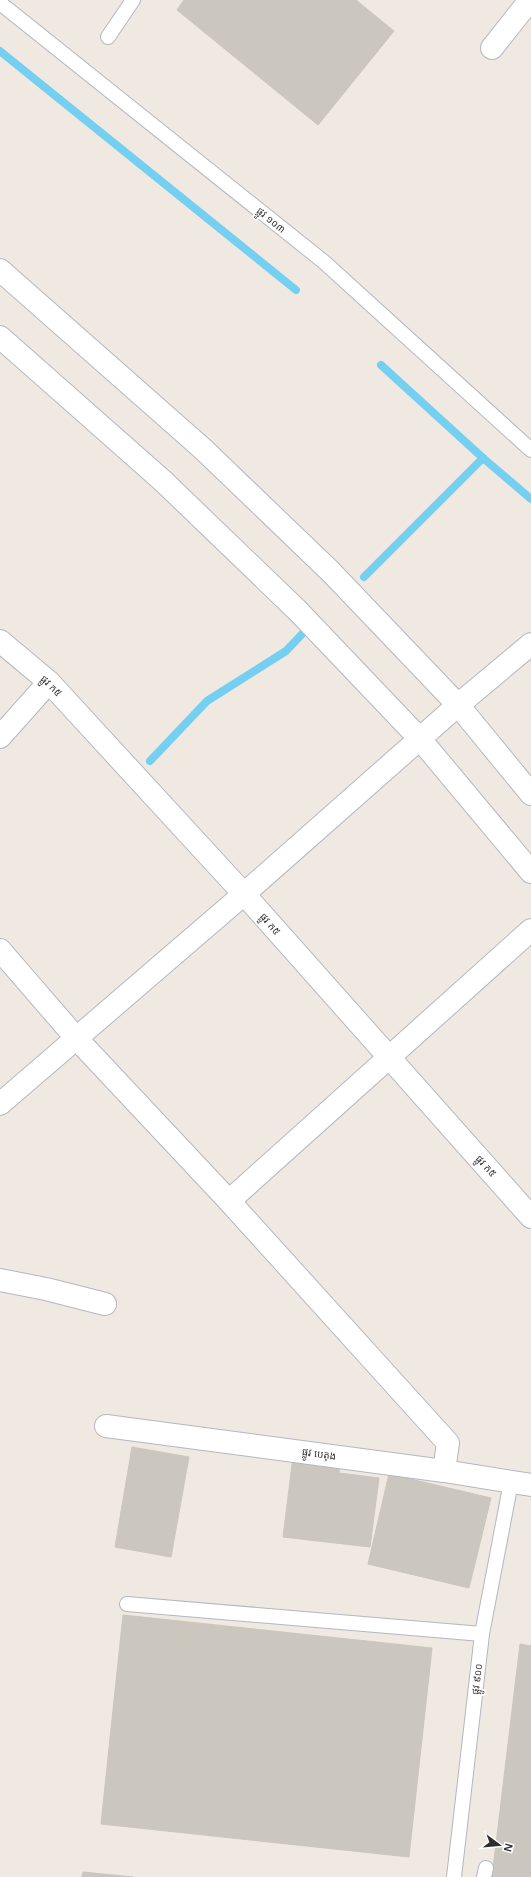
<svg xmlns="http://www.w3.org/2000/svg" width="531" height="1877" viewBox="0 0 531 1877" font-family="Arial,'Noto Sans Khmer',sans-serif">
	<rect width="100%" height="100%" fill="#efe9e1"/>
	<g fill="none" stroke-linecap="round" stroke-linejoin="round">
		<g stroke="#75cff0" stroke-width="8">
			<path d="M 0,51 L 296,290"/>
			<path d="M 381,365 L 483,458 L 531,499"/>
			<path d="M 364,577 L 483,458"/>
			<path d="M 150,761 L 207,701 L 286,651 L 305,631"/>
		</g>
	</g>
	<g fill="#cbc7bf" stroke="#cbc5ba">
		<path d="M 184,0 L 356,0 L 394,31 L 318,125 L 177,10 Z"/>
		<path d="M 132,1447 L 189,1457 L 171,1557 L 115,1547 Z"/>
		<path d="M 293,1457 L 340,1463 L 339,1473 L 379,1478 L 370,1547 L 283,1537 Z"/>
		<path d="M 389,1474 L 491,1498 L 469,1588 L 368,1564 Z"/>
		<path d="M 123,1615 L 432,1648 L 409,1857 L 101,1824 Z"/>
		<path d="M 520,1644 L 531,1646 L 531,1877 L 492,1877 Z"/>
		<path d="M 83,1872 L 133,1877 L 82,1877 Z"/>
	</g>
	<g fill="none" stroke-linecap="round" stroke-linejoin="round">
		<g stroke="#b4b7c1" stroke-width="16">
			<g id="lane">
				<path d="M 0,3 L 324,262 L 531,450"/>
				<path d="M 108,37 L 133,0"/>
				<path d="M 127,1604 L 482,1634"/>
				<path d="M 454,1877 L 482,1634 L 511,1482"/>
				<path d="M 484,1877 L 486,1868"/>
			</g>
		</g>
		<g stroke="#b4b7c1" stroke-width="24">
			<g id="street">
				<path d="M 492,48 L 530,0"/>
				<path d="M 0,737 L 49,682"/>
				<path d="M 0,950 L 77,1039 L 229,1201 L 448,1443 L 444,1471"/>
				<path d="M 0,1104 L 244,894 L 531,1217"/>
				<path d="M 229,1201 L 531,930"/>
				<path d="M 0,1280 L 46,1289 L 105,1304"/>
				<path d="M 106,1426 L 444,1471 L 531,1485"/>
			</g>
		</g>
		<g stroke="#b4b7c1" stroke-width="24">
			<g id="secondary">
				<path d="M 0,270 L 203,449 L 331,572 L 458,705 L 531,794"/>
				<path d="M 0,337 L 163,481 L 298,611 L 420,739 L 531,872"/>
				<path d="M 0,641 L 49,682 L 244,894 L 458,705 L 531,644"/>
			</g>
		</g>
		<use href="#lane" stroke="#fff" stroke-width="14"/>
		<use href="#street" stroke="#fff" stroke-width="22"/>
		<use href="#secondary" stroke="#fff" stroke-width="22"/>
	</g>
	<g text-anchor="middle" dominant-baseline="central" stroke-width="3.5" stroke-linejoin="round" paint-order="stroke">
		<g font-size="10" fill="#2e2e2e" stroke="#fff">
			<text transform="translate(271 220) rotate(39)">ផ្លូវ ១០៣</text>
			<text transform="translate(51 686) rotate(45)">ផ្លូវ ក៥</text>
			<text transform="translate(270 924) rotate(49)">ផ្លូវ ក៥</text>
			<text transform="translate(486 1166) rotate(48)">ផ្លូវ ក៥</text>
			<text transform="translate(319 1454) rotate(8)">ផ្លូវ បេតុង</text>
			<text transform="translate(477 1679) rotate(-83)">ផ្លូវ ៩០០</text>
		</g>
	</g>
	<g transform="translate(499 1845) rotate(106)" stroke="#ffffff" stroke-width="3" paint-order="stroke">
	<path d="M0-3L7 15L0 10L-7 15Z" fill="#2e2e2e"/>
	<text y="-6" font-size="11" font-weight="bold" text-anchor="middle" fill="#2e2e2e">N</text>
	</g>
</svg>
